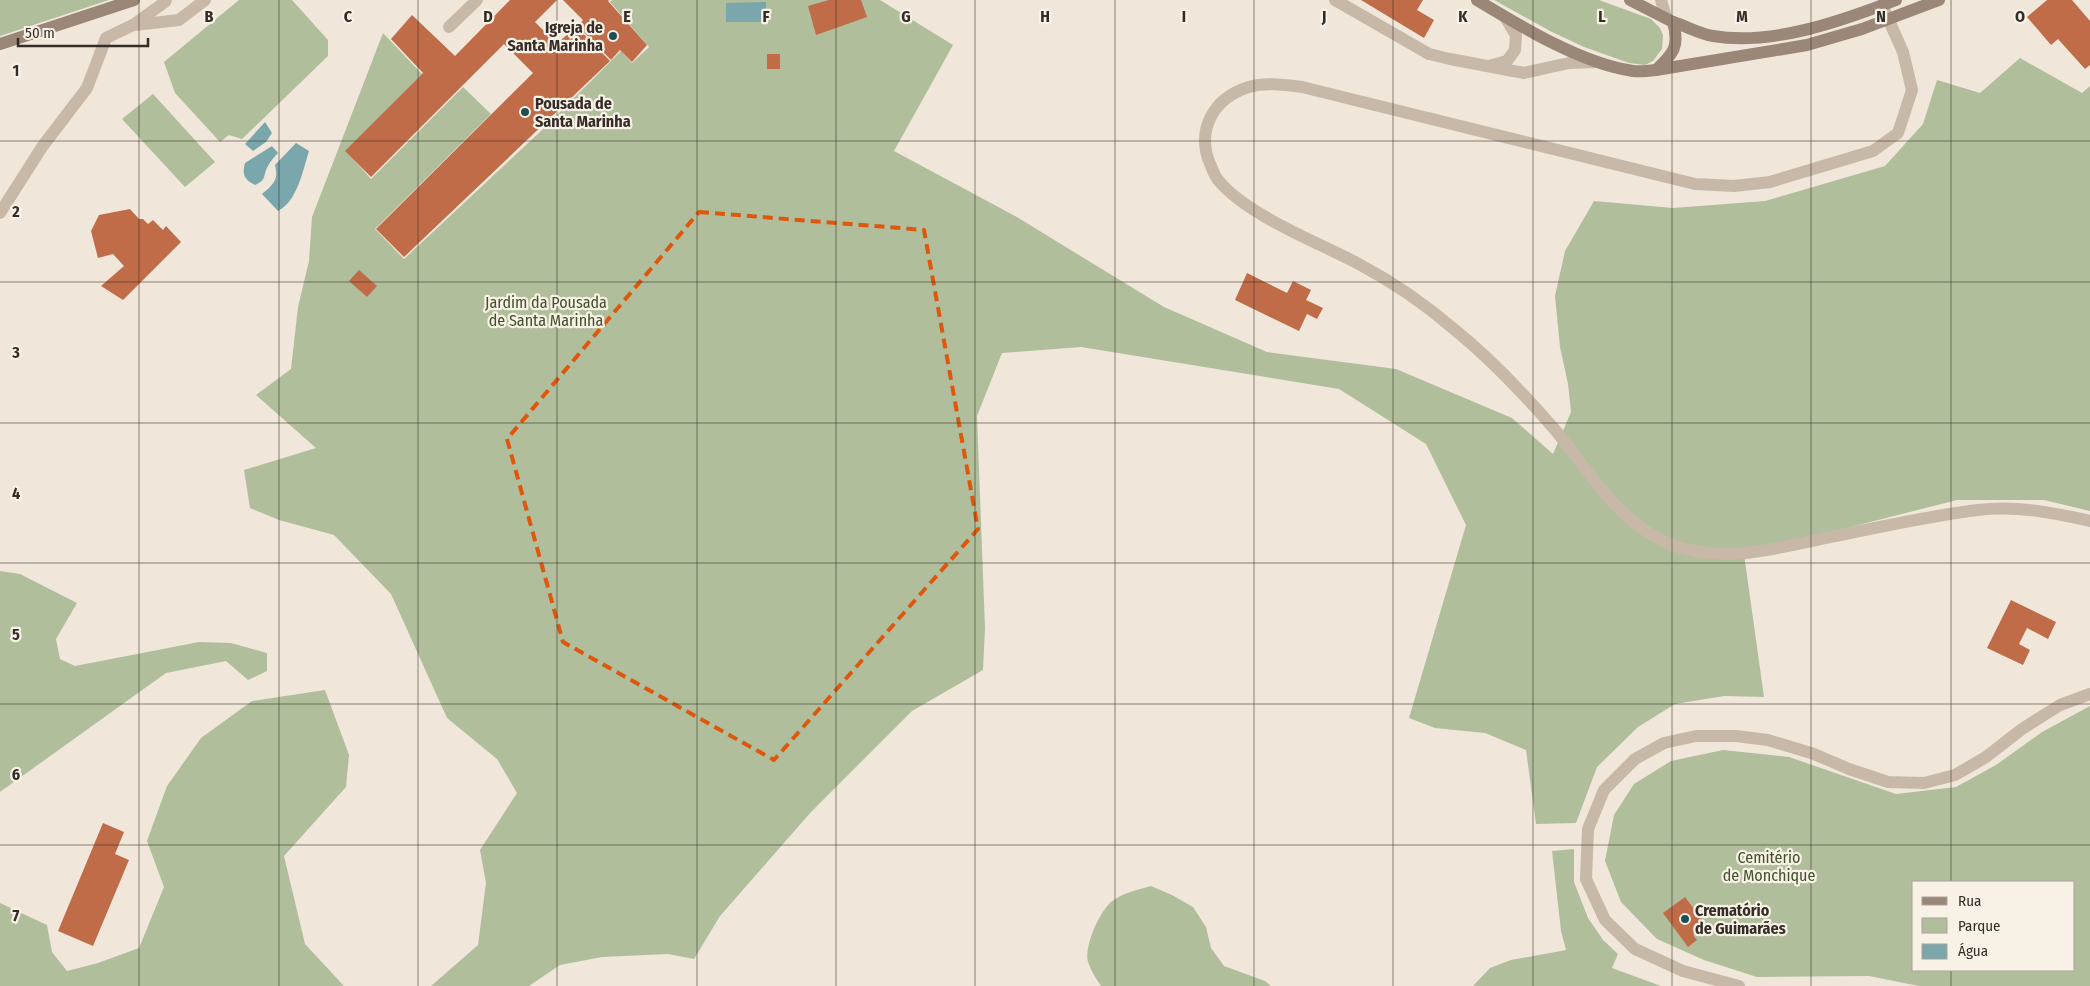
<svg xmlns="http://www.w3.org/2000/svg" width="2090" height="986" viewBox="0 0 2090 986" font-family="'Fira Sans Condensed',sans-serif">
	<rect width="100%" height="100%" fill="#f0e7da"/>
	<g fill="#b0be9b" fill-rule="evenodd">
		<path d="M 0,0 L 109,0 L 0,36 Z"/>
		<path d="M 239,0 L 292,0 L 328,40 L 328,56 L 242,139 L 229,135 L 220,142 L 175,93 L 164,62 Z"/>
		<path d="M 612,0 L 880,0 L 953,45 L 894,151 L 1015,216 L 1164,307 L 1267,352 L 1396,369 L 1512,418 L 1553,454 L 1571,412 L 1568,384 L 1560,347 L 1555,296 L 1565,251 L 1594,201 L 1673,208 L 1765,201 L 1885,166 L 1923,124 L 1937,80 L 1980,93 L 2020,58 L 2082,93 L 2090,86 L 2090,511 L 2044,500 L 1957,500 L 1744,554 L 1764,697 L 1724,696 L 1675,704 L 1638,727 L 1597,767 L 1576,823 L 1536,824 L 1526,750 L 1485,733 L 1435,728 L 1409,718 L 1466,525 L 1426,444 L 1339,389 L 1081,347 L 1002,353 L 977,416 L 985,628 L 983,670 L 912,711 L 811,812 L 720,916 L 694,959 L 668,954 L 602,957 L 560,965 L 529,986 L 431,986 L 478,945 L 486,883 L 480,850 L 517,793 L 497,759 L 447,718 L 391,594 L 334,535 L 279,520 L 250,508 L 244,470 L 316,448 L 256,395 L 291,369 L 298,307 L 309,261 L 312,217 L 383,33 L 422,74 L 346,151 L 371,179 L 463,87 L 491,114 L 375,229 L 404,259 L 541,131 L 621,51 L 632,63 L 649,47 L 610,2 Z"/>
		<path d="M 1494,0 L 1599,0 L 1651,19 L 1660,28 L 1663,35 L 1662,49 L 1653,61 L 1645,65 L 1629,63 L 1584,47 L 1550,31 Z"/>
		<path d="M 153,94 L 215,162 L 185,187 L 122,119 Z"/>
		<path d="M 0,571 L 20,574 L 77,603 L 56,639 L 60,659 L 75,666 L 199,642 L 231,643 L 267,653 L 267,671 L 248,680 L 226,661 L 166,673 L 0,792 Z"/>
		<path d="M 325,690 L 349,755 L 346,787 L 284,856 L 305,944 L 344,986 L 0,986 L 0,903 L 47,925 L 52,952 L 67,971 L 98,963 L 139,948 L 164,887 L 147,841 L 167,786 L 201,738 L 252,701 Z"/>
		<path d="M 2090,706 L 2090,986 L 1919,986 L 1869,976 L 1757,977 L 1704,960 L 1657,939 L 1621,902 L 1605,861 L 1614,815 L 1634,784 L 1671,761 L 1723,750 L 1789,757 L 1896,794 L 1956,787 L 1996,765 L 2042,732 ZM 1914,882 L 2074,882 L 2074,970 L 1914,970 Z"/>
		<path d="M 1574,849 L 1574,882 L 1588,918 L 1603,940 L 1618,954 L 1612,968 L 1661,986 L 1473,986 L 1490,968 L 1511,960 L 1566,950 L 1561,931 L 1552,851 Z"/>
		<path d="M 1151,886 L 1172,895 L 1193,907 L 1206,927 L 1211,948 L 1224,966 L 1265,981 L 1271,986 L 1101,986 C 1096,979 1091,971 1088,962 C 1084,946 1099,913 1111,902 C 1122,893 1137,890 1151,886 Z"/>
	</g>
	<g fill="#7aa7ac">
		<path d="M 766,2 L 766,22 L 726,22 L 726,3 Z"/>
		<path d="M 265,122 L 272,133 L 266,142 L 253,151 L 245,144 Z"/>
		<path d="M 296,143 L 309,151 C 303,170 297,202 278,211 L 262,194 C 273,185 279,180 275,165 Z"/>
		<path d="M 272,146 L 278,153 C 274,157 270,162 268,166 C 262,176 268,179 255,185 C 244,179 242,175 245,163 Z"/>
	</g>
	<g fill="#c06c48">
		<path d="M 510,0 L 557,0 L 535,22 L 557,44 L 576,26 L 610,61 L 404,257 L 376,229 L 533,73 L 504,44 L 371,177 L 345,151 L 423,73 L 391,39 L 412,15 L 455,56 Z"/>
		<path d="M 563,0 L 609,0 L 608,1 L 647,45 L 632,62 L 620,50 L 611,60 L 578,26 L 583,20 Z"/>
		<path d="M 829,0 L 861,0 L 867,17 L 816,35 L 808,6 Z"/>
		<path d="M 1361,0 L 1423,0 L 1417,10 L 1434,20 L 1424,38 Z"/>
		<path d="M 2047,0 L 2072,0 L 2090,21 L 2090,65 L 2085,69 L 2058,39 L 2051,45 L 2027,17 Z"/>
		<rect x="767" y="54" width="13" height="15"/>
		<path d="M 130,209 L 139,219 L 143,219 L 148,224 L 153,220 L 163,230 L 166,226 L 181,242 L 123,300 L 101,286 L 124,266 L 113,254 L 98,258 L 91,231 L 99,215 Z"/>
		<path d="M 359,270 L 377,286 L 367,297 L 349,281 Z"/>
		<path d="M 1247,273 L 1287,293 L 1293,281 L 1311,290 L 1306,300 L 1323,308 L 1317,319 L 1307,314 L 1299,331 L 1235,300 Z"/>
		<path d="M 2011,600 L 2056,622 L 2048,639 L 2027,628 L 2019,644 L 2030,650 L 2023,665 L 1987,648 Z"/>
		<path d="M 103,823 L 124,832 L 115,854 L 129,860 L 93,946 L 58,931 Z"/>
		<path d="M 1685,897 L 1706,925 L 1693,935 L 1697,940 L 1688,947 L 1663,913 Z"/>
	</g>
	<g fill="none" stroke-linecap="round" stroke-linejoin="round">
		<g stroke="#c8b8a7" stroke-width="12">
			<path d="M 1335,0 L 1429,54 L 1450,59 L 1524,73 L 1569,63 L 1597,62"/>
			<path d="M 1661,0 L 1666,17"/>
			<path d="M 1882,5 L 1903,52 L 1912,90 L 1898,133 L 1873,151 L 1770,182 L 1734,186 L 1695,184 L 1302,87 C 1285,85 1265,82 1249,87 C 1213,98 1195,131 1211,166 C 1213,171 1215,177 1219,181 C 1247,215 1317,242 1357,263 C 1391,281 1425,304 1455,330 C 1492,360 1525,395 1556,431 C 1590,472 1617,521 1668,543 C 1720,565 1773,549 1826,538 C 1876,528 1927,516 1978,510 C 2015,505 2055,513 2090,521"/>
			<path d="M 135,25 L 179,20 L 205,0"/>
			<path d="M 449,27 L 477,0"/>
			<path d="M 1492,65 L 1507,61 L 1515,50 L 1516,35 L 1505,17"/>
			<path d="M 0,213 L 42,147 L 87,88 L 106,38 L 133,25 L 165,2 L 166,0"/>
			<path d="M 1739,986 L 1683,971 L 1635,949 L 1605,920 L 1586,879 L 1588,829 L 1604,790 L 1635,759 L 1664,743 L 1696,736 L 1736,736 L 1768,740 L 1814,754 L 1849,769 L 1888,782 L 1924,783 L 1955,775 L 1986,757 L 2022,729 L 2060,705 L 2090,694"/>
		</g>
		<g stroke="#9b8778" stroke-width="12">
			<path d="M 1477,0 C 1520,26 1582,64 1633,71 C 1640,72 1648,71 1656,70 L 1807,45 L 1862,29 L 1939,0"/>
			<path d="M 1630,0 L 1673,22 C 1680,47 1673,54 1656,70"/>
			<path d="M 1673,22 C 1686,26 1700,34 1713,36 C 1772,46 1842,21 1896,0"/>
			<path d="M 0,44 L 134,0"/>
		</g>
	</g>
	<path fill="none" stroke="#df570d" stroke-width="4" stroke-dasharray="10 6" stroke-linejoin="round" d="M 699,212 L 924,230 L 978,529 L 774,760 L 563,642 L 507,439 Z"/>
	<path fill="none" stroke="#342c27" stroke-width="1" stroke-opacity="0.55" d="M 139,0 L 139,986M 279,0 L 279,986M 418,0 L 418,986M 557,0 L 557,986M 697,0 L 697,986M 836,0 L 836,986M 975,0 L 975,986M 1115,0 L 1115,986M 1254,0 L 1254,986M 1393,0 L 1393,986M 1533,0 L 1533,986M 1672,0 L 1672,986M 1811,0 L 1811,986M 1951,0 L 1951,882M 0,141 L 2090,141M 0,282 L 2090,282M 0,423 L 2090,423M 0,563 L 2090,563M 0,704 L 2090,704M 0,845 L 2090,845M 1951,970 L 1951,986"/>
	<g fill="#1f4d54" stroke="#f8f1e6" stroke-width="2">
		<circle cx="613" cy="36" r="5"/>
		<circle cx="525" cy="112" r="5"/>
		<circle cx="1685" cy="919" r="5"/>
	</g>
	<g text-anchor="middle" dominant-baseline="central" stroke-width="4.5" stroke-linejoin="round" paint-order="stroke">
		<g font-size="16" font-weight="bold" fill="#342c27" stroke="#f8f1e6" text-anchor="start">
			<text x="603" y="27" text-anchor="end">Igreja de<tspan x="603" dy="18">Santa Marinha</tspan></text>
			<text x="535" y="103">Pousada de<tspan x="535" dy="18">Santa Marinha</tspan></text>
			<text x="1695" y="910">Crematório<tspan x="1695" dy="18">de Guimarães</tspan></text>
		</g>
		<g font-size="16" fill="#41512c" stroke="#f8f1e6">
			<text x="546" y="302">Jardim da Pousada<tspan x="546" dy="18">de Santa Marinha</tspan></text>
			<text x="1769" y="857">Cemitério<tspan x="1769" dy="18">de Monchique</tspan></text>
		</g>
	</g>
	<g font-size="16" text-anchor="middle" font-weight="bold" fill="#342c27" stroke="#f8f1e6" stroke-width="4.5" stroke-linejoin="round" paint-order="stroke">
		<text x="209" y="22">B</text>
		<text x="348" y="22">C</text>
		<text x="488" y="22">D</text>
		<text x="627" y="22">E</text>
		<text x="766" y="22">F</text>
		<text x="906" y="22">G</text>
		<text x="1045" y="22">H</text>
		<text x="1184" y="22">I</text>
		<text x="1324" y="22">J</text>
		<text x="1463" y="22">K</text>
		<text x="1602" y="22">L</text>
		<text x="1742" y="22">M</text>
		<text x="1881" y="22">N</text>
		<text x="2020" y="22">O</text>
		<text x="16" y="76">1</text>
		<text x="16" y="217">2</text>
		<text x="16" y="358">3</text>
		<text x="16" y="499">4</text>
		<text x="16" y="640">5</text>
		<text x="16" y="780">6</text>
		<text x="16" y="921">7</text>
	</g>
	<rect x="1912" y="881" width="162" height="90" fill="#f8f1e6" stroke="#aaa29a"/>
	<rect x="1922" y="897" width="25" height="8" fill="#9b8778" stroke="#aaa29a"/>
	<text x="1958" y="906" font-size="15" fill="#342c27">Rua</text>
	<rect x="1922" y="918" width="25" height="15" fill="#b0be9b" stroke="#aaa29a"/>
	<text x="1958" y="931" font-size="15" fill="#342c27">Parque</text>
	<rect x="1922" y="944" width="25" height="15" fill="#7aa7ac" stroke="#aaa29a"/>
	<text x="1958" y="956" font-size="15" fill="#342c27">Água</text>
	<path d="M18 38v8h130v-8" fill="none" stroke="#342c27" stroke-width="2.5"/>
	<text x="25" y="38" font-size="15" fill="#342c27" stroke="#f8f1e6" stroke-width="4" paint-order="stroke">50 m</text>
</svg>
